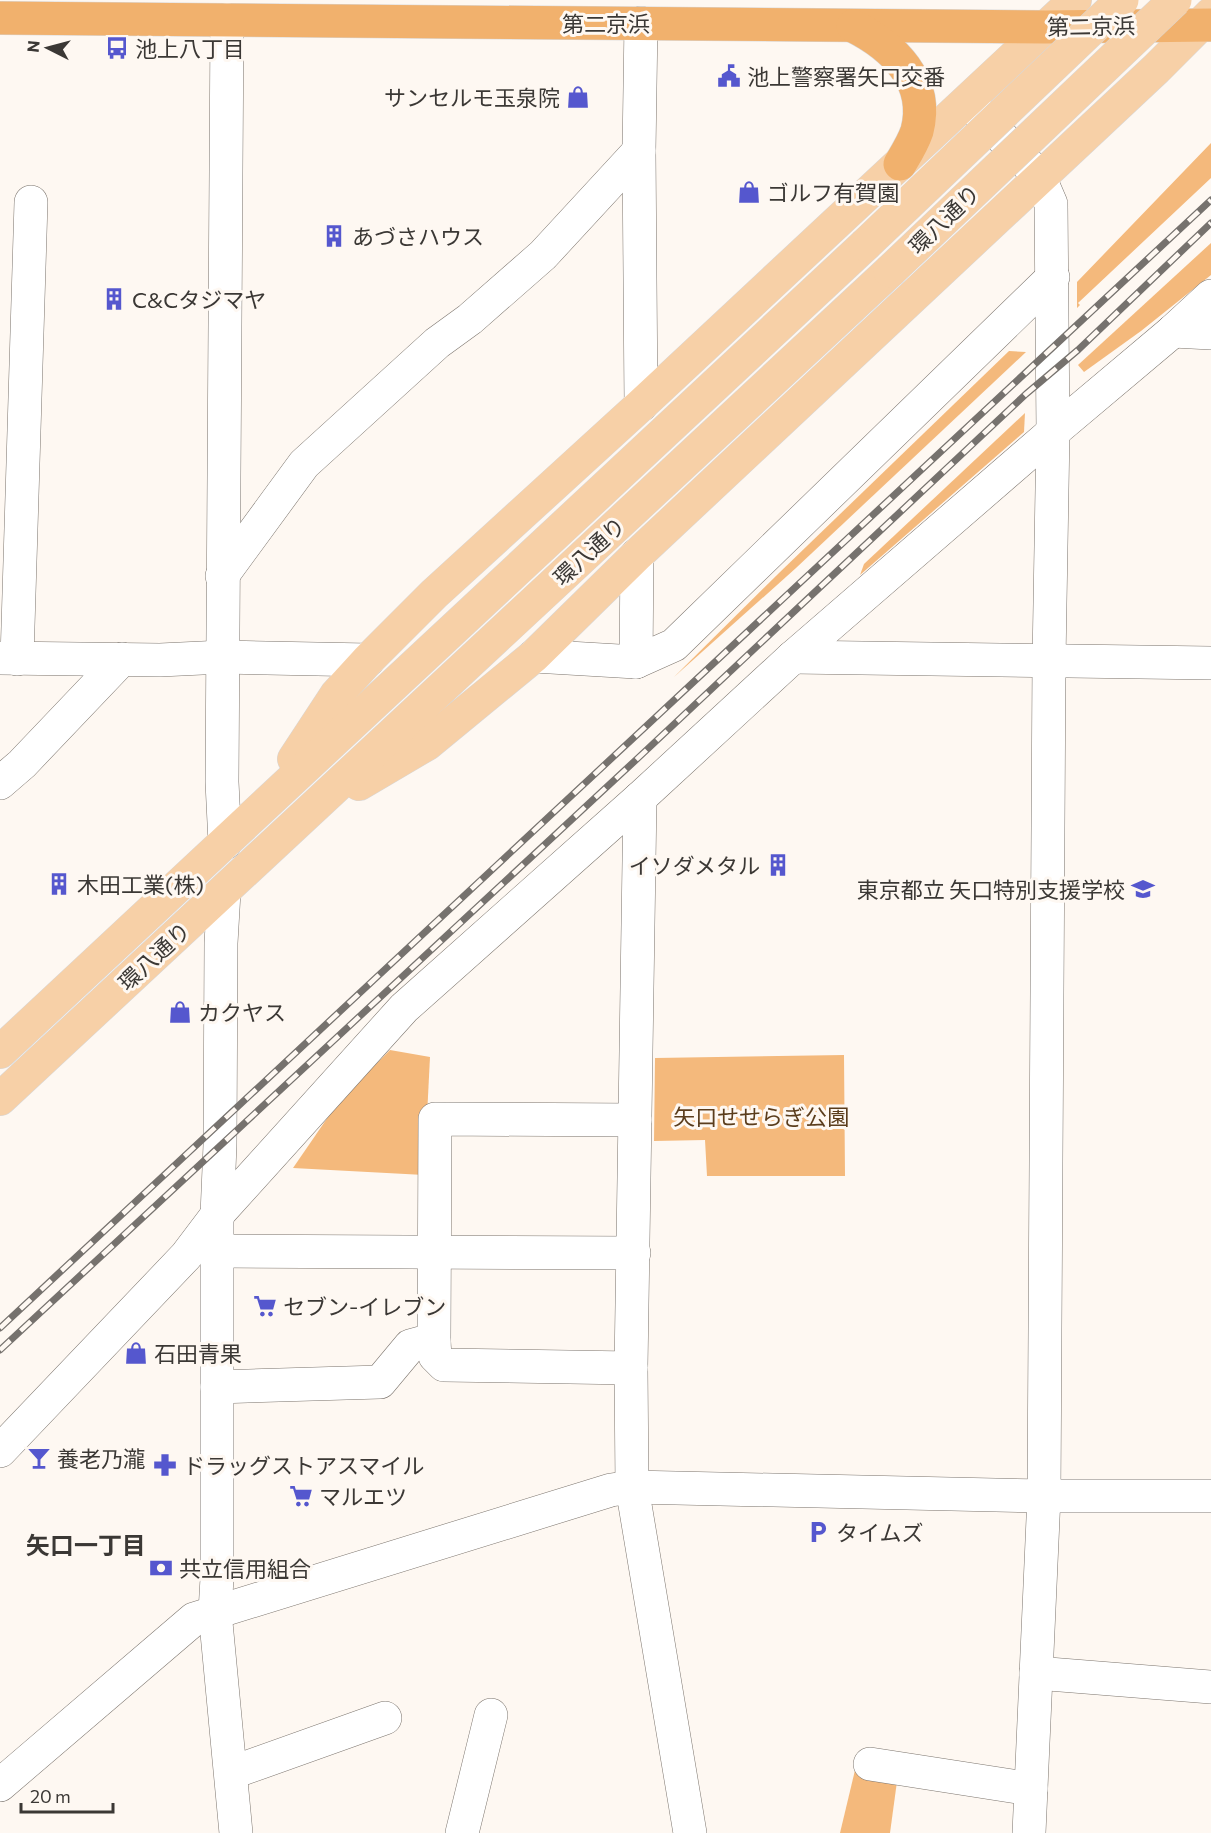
<svg xmlns="http://www.w3.org/2000/svg" width="1211" height="1833" viewBox="0 0 1211 1833" font-family="Commissioner,'Noto Sans JP',sans-serif">
	<rect width="100%" height="100%" fill="#fef8f2"/>
	<g fill="#f4b97c">
		<path d="M 1211,143 L 1211,178 L 1078,303 L 1080,305 L 1077,308 L 1077,282 Z"/>
		<path d="M 1211,243 L 1211,275 L 1141,331 L 1084,372 L 1078,365 Z"/>
		<path d="M 1009,351 L 1026,352 L 796,568 L 674,677 L 779,573 Z"/>
		<path d="M 1025,413 L 1024,432 L 860,575 L 864,564 Z"/>
		<path d="M 390,1050 L 430,1057 L 424,1175 L 293,1168 L 339,1101 Z"/>
		<path d="M 844,1055 L 845,1176 L 707,1176 L 705,1140 L 654,1141 L 655,1058 Z"/>
		<path d="M 856,1766 L 898,1774 L 890,1833 L 840,1833 Z"/>
	</g>
	<g fill="none" stroke-linecap="round" stroke-linejoin="round">
		<g stroke="#7c756e" stroke-width="34">
			<g id="minor">
				<path d="M 641,23 L 639,151 L 641,405"/>
				<path d="M 970,104 L 1039,176 L 1051,204 L 1053,432 L 1049,661 L 1044,1496 L 1029,1833"/>
				<path d="M 1173,331 L 1211,333"/>
				<path d="M 222,576 L 304,464 L 437,343 L 470,319 L 543,255 L 639,151"/>
				<path d="M 534,656 L 636,662 L 674,645 L 1053,277"/>
				<path d="M 793,657 L 1211,663"/>
				<path d="M 0,658 L 160,660 L 223,657 L 368,660"/>
				<path d="M 17,659 L 31,202"/>
				<path d="M 636,662 L 637,555"/>
				<path d="M 0,783 L 22,764 L 122,659"/>
				<path d="M 640,798 L 631,1368 L 632,1487 L 690,1833"/>
				<path d="M 225,843 L 222,782 L 227,20"/>
				<path d="M 224,892 L 221,943 L 220,1145 L 217,1215 L 217,1578 L 215,1612 L 236,1833"/>
				<path d="M 218,1251 L 634,1253"/>
				<path d="M 434,1342 L 435,1119 L 635,1120"/>
				<path d="M 217,1387 L 380,1382 L 410,1346 L 421,1343 L 434,1342 L 435,1356 L 444,1365 L 631,1368"/>
				<path d="M 0,1451 L 186,1256 L 217,1215 L 404,1008 L 640,798 L 793,657 L 1053,432 L 1173,331 L 1211,296"/>
				<path d="M 1036,1673 L 1211,1687"/>
				<path d="M 870,1764 L 1031,1789"/>
				<path d="M 231,1773 L 385,1718"/>
				<path d="M 0,1785 L 194,1619 L 611,1490 L 632,1487 L 1044,1496 L 1211,1496"/>
				<path d="M 462,1833 L 491,1715"/>
			</g>
		</g>
		<g stroke="#d8d7d7" stroke-width="34">
			<g id="major">
				<path d="M 294,759 L 336,695 L 368,660 L 434,594 L 641,405 L 1075,0"/>
				<path d="M 359,784 L 427,744 L 534,656 L 637,555 L 1156,69 L 1211,14"/>
				<path d="M 0,1052 L 865,245"/>
				<path d="M 0,1099 L 890,271"/>
			</g>
		</g>
		<g stroke="#d8d7d7" stroke-width="34">
			<g id="highway">
				<path d="M 0,18 L 1045,27 L 1211,25"/>
				<path d="M 853,26 C 893,46 930,81 917,131 C 913,143 906,154 900,164"/>
			</g>
		</g>
		<use href="#minor" stroke="#fff" stroke-width="33"/>
		<use href="#major" stroke="#f7d0a7" stroke-width="33"/>
		<use href="#highway" stroke="#f1b16d" stroke-width="33"/>
		<g stroke="#76726e" stroke-width="7">
			<g id="rail">
				<path d="M 0,1328 L 1211,200"/>
				<path d="M 0,1350 L 638,758 L 1026,394 L 1078,350 L 1211,223"/>
			</g>
		</g>
		<use href="#rail" stroke="#fef8f2" stroke-width="4.5" stroke-dasharray="14" stroke-linecap="butt"/>
		<g stroke="#d8d7d7" stroke-width="34" stroke-linecap="butt">
			<g id="major-bridge">
				<path d="M 865,245 L 1122,0"/>
				<path d="M 890,271 L 1175,0"/>
			</g>
		</g>
		<use href="#major-bridge" stroke="#f7d0a7" stroke-width="33"/>
	</g>
	<defs>
		<g id="bus-bare" transform="scale(1.8)"><path d="M-5-6H5V4H4V6H2V4H-2V6H-4V4H-5ZM-3.5-4V0h7V-4ZM-3.5 1.2v1.5H-2V1.2ZM2 1.2v1.5H3.5V1.2Z" fill="#5557ce" stroke="#fef8f2" stroke-width="2.5" paint-order="stroke"/></g>
		<g id="civic-bare" transform="scale(1.8)"><path d="M-.6-6.5H3V-4.5H.6V-3L4-1V1h2V6H-6V1h2V-1L-.6-3ZM-1.2 2.5V6h2.4V2.5Z" fill="#5557ce" stroke="#fef8f2" stroke-width="2.5" paint-order="stroke"/></g>
		<g id="shop-bare" transform="scale(1.8)"><path d="M-5-2.5h2.3a2.7 3.5 0 0 1 5.4 0H5L5.5 6h-11ZM-1.5-2.5h3a1.5 2.3 0 0 0-3 0Z" fill="#5557ce" stroke="#fef8f2" stroke-width="2.5" paint-order="stroke"/></g>
		<g id="building-bare" transform="scale(1.8)"><path d="M-4-6H4V6H1V3H-1V6H-4ZM-2.5-4.3h1.7v1.8h-1.7ZM.8-4.3h1.7v1.8H.8ZM-2.5-1h1.7V.8h-1.7ZM.8-1h1.7V.8H.8Z" fill="#5557ce" stroke="#fef8f2" stroke-width="2.5" paint-order="stroke"/></g>
		<g id="school-bare" transform="scale(1.8)"><path d="M0-5L7-2L0 1L-7-2ZM-4 1L0 2.5L4 1V4Q0 6-4 4Z" fill="#5557ce" stroke="#fef8f2" stroke-width="2.5" paint-order="stroke"/></g>
		<g id="supermarket-bare" transform="scale(1.8)"><path d="M-6-5.5h2.5l.6 2H6L4.5 2H-2.5L-4.4-4H-6ZM-1.5 3.2a1.3 1.3 0 1 0 .1 0ZM3 3.2a1.3 1.3 0 1 0 .1 0Z" fill="#5557ce" stroke="#fef8f2" stroke-width="2.5" paint-order="stroke"/></g>
		<g id="bar-bare" transform="scale(1.8)"><path d="M-6-5H6L.8 .8V4.5H3.5V6h-7V4.5H-.8V.8Z" fill="#5557ce" stroke="#fef8f2" stroke-width="2.5" paint-order="stroke"/></g>
		<g id="pharmacy-bare" transform="scale(1.8)"><path d="M-2-6h4v4h4v4h-4v4h-4v-4h-4v-4h4Z" fill="#5557ce" stroke="#fef8f2" stroke-width="2.5" paint-order="stroke"/></g>
		<g id="parking-bare" transform="scale(1.8)"><path d="M-3.5-5.5H1a3.5 3.5 0 0 1 0 7H-1V5.5H-3.5ZM-1-3.4V-.6H.8a1.4 1.4 0 0 0 0-2.8Z" fill="#5557ce" stroke="#fef8f2" stroke-width="2.5" paint-order="stroke"/></g>
		<g id="bank-bare" transform="scale(1.8)"><path d="M-6-4H6V4H-6ZM0-2.3a2.3 2.3 0 1 0 0 4.6a2.3 2.3 0 1 0 0-4.6Z" fill="#5557ce" stroke="#fef8f2" stroke-width="2.5" paint-order="stroke"/></g>
	</defs>
	<g fill-rule="evenodd">
		<use href="#bus-bare" x="117" y="48"/>
		<use href="#civic-bare" x="729" y="76"/>
		<use href="#shop-bare" x="578" y="97"/>
		<use href="#shop-bare" x="749" y="192"/>
		<use href="#building-bare" x="334" y="236"/>
		<use href="#building-bare" x="114" y="299"/>
		<use href="#building-bare" x="778" y="865"/>
		<use href="#building-bare" x="59" y="884"/>
		<use href="#school-bare" x="1143" y="889"/>
		<use href="#shop-bare" x="180" y="1012"/>
		<use href="#supermarket-bare" x="265" y="1306"/>
		<use href="#shop-bare" x="136" y="1353"/>
		<use href="#bar-bare" x="39" y="1458"/>
		<use href="#pharmacy-bare" x="165" y="1465"/>
		<use href="#supermarket-bare" x="301" y="1496"/>
		<use href="#parking-bare" x="818" y="1532"/>
		<use href="#bank-bare" x="161" y="1568"/>
	</g>
	<g text-anchor="middle" dominant-baseline="central" stroke-width="6" stroke-linejoin="round" paint-order="stroke">
		<g font-size="22" fill="#3b3835" stroke="#fef8f2">
			<text x="606" y="23">第二京浜</text>
			<text transform="translate(1091 26) rotate(-1)">第二京浜</text>
			<text transform="translate(944 219) rotate(-44)">環八通り</text>
			<text transform="translate(589 551) rotate(-43)">環八通り</text>
			<text transform="translate(154 956) rotate(-43)">環八通り</text>
		</g>
		<g font-size="22" fill="#3b3835" stroke="#fef8f2" text-anchor="start">
			<text x="135" y="48">池上八丁目</text>
			<text x="747" y="76">池上警察署矢口交番</text>
			<text x="560" y="97" text-anchor="end">サンセルモ玉泉院</text>
			<text x="767" y="192">ゴルフ有賀園</text>
			<text x="352" y="236">あづさハウス</text>
			<text x="132" y="299">C&amp;Cタジマヤ</text>
			<text x="760" y="865" text-anchor="end">イソダメタル</text>
			<text x="77" y="884">木田工業(株)</text>
			<text x="1125" y="889" text-anchor="end">東京都立 矢口特別支援学校</text>
			<text x="198" y="1012">カクヤス</text>
			<text x="283" y="1306">セブン-イレブン</text>
			<text x="154" y="1353">石田青果</text>
			<text x="57" y="1458">養老乃瀧</text>
			<text x="183" y="1465">ドラッグストアスマイル</text>
			<text x="319" y="1496">マルエツ</text>
			<text x="836" y="1532">タイムズ</text>
			<text x="179" y="1568">共立信用組合</text>
		</g>
		<g font-size="22" fill="#5b3d1c" stroke="#fef8f2">
			<text x="761" y="1116">矢口せせらぎ公園</text>
		</g>
		<g font-size="24" font-weight="bold" fill="#3b3835" stroke="#fef8f2">
			<text x="86" y="1544">矢口一丁目</text>
		</g>
	</g>
	<g transform="translate(48 48) rotate(276)" stroke="#fef8f2" stroke-width="4.5" paint-order="stroke">
	<path d="M0-4.5L10 22L0 15L-10 22Z" fill="#3b3835"/>
	<text y="-9" font-size="16" font-weight="bold" text-anchor="middle" fill="#3b3835">N</text>
	</g>
	<path d="M21 1803v9h92v-9" fill="none" stroke="#3b3835" stroke-width="3"/>
	<text x="30" y="1803" font-size="18" fill="#3b3835" stroke="#fef8f2" stroke-width="4.5" paint-order="stroke">20 m</text>
</svg>
